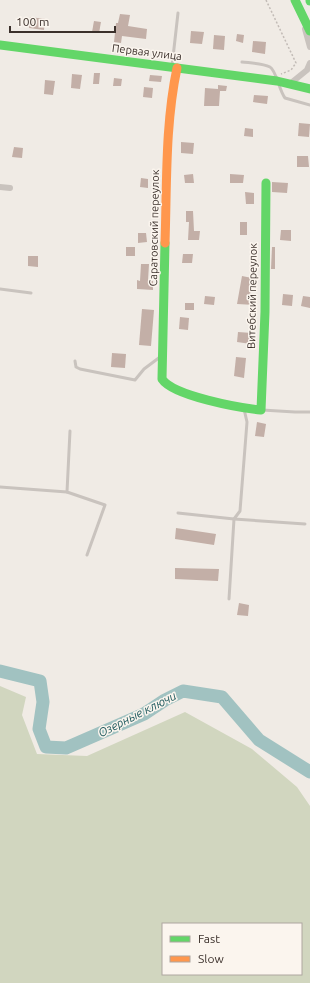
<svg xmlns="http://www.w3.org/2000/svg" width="310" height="983" viewBox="0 0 310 983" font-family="Ubuntu,sans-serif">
	<rect width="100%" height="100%" fill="#f0ebe5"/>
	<path fill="#d1d6bf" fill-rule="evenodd" d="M 0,686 L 26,697 L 22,715 L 37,754 L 87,756 L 185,712 L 252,749 L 297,787 L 310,806 L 310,983 L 0,983 ZM 163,924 L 301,924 L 301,974 L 163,974 Z"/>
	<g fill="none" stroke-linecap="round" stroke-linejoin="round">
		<path stroke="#a1c2c1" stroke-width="13" d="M 0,671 L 40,681 L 43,702 L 39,729 L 46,747 L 66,748 L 144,714 L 165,700 L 183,691 L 222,697 L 259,740 L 310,772"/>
	</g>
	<g fill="#c3afa7">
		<path d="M 120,14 L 130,15 L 128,26 L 147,29 L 146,39 L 122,36 L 121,43 L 114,42 L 116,23 L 118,23 Z"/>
		<path d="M 30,17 L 45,19 L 44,30 L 29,28 Z"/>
		<path d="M 94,21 L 101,22 L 99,33 L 92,32 Z"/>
		<path d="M 191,31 L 204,32 L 202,44 L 190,43 Z"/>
		<path d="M 237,34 L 244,35 L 243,43 L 236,41 Z"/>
		<path d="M 214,35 L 225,36 L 224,50 L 213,49 Z"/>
		<path d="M 253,41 L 266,42 L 265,54 L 252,52 Z"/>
		<path d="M 94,73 L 100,73 L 99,84 L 93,84 Z"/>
		<path d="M 72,74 L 82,75 L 80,89 L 71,88 Z"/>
		<path d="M 150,75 L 162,76 L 161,82 L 149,81 Z"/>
		<path d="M 114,78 L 122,79 L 121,86 L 113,86 Z"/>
		<path d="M 45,80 L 55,81 L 53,95 L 44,94 Z"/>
		<path d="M 218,85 L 227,86 L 226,91 L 220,91 L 219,106 L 204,106 L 205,88 L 218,89 Z"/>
		<path d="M 144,87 L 153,88 L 152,98 L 143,97 Z"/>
		<path d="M 254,95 L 268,96 L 267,104 L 253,102 Z"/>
		<path d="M 299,123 L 310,124 L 309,137 L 298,136 Z"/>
		<path d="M 245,128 L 253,129 L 253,137 L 244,136 Z"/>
		<path d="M 181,142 L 194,143 L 193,154 L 181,153 Z"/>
		<path d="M 14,147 L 23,148 L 22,158 L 12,157 Z"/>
		<path d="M 297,156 L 308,156 L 309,167 L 297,167 Z"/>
		<path d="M 193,174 L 194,183 L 185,183 L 184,175 Z"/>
		<path d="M 230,174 L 244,175 L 243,183 L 230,183 Z"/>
		<path d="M 141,178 L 148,179 L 148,188 L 140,187 Z"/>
		<path d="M 272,182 L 288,183 L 287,193 L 272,192 Z"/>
		<path d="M 245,192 L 254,193 L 254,204 L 246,204 Z"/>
		<path d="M 186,211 L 193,211 L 194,231 L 200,231 L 199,240 L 188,240 L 189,222 L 186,222 Z"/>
		<rect x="240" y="222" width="7" height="13"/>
		<path d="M 281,230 L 291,230 L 291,241 L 280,240 Z"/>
		<path d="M 138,233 L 146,233 L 147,242 L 138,243 Z"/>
		<rect x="126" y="247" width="9" height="9"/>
		<path d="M 272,247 L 275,247 L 275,269 L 271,269 Z"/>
		<path d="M 183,254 L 193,254 L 192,263 L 182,263 Z"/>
		<path d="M 28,256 L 38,256 L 38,267 L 28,266 Z"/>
		<path d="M 141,264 L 149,264 L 148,281 L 153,281 L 153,290 L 137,289 L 137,280 L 140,281 Z"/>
		<path d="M 242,276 L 252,278 L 250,296 L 256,297 L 255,305 L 237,304 Z"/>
		<path d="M 283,294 L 293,295 L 292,306 L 282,305 Z"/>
		<path d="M 205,296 L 215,297 L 214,305 L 204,304 Z"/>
		<path d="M 303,296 L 310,297 L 310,308 L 301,306 Z"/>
		<rect x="185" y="303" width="9" height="7"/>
		<path d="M 142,309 L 154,310 L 151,346 L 139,345 Z"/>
		<path d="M 180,317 L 189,318 L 188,330 L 179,329 Z"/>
		<path d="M 238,332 L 252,333 L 251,344 L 237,342 Z"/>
		<path d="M 112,353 L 126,354 L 125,368 L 111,367 Z"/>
		<path d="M 236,357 L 246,358 L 244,378 L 234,376 Z"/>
		<path d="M 257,422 L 266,424 L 264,437 L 255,436 Z"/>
		<path d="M 176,528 L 216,534 L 214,545 L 175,539 Z"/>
		<path d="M 175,568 L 219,569 L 218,581 L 175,579 Z"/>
		<path d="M 239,603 L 249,605 L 248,616 L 237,615 Z"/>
	</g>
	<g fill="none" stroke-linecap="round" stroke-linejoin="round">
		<path stroke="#c2bbb6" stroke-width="1.5" stroke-dasharray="2 2" stroke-linecap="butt" d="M 266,0 L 296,63 L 291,70 L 281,74"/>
		<g stroke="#c9c3be" stroke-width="3">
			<path d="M 242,62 C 250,63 262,63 270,67 C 276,70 279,90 285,98 L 310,105"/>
			<path d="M 172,66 L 178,13"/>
			<path d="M 0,289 L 31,293"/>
			<path d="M 75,361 L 76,367 L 80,369 L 135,380 L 144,369 L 160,357"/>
			<path d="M 262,410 L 295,412 L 310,412"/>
			<path d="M 70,431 L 67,492 L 105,505 L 87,555"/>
			<path d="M 0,487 L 67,492"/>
			<path d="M 178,513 L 234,519 L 305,524"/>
			<path d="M 229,599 L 234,519 L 240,511 L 247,422 L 244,409"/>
		</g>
		<g stroke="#c9c3be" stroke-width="6">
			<path d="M 305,29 L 310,47"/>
			<path d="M 291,83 L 307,70 L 310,63"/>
			<path d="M 0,187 L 10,188"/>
		</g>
		<g stroke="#63d668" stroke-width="9">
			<path d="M 295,0 L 310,31"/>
			<path d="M 310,0 L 310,1"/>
			<path d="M 0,45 L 277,81 L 310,89"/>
			<path d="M 165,243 L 162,379 C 173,396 240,408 261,410 L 265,312 L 266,183"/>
		</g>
		<path stroke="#ff974d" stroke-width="9" d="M 165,243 C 167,184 165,125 177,68"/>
	</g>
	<g text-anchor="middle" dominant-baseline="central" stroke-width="3" stroke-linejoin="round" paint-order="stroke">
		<g font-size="11" fill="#3b302b" stroke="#fbf5ee">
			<text transform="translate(147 52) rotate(7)">Первая улица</text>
			<text transform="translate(154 228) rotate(-89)">Саратовский переулок</text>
			<text transform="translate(252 296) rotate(-89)">Витебский переулок</text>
		</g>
		<g font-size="12" font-style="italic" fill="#1f5a5e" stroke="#fbf5ee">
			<text transform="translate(137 714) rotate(-27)">Озерные ключи</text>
		</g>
	</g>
	<rect x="162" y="923" width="140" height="52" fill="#fbf5ee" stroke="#aea6a0"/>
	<rect x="170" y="936" width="20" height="6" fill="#63d668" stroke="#aea6a0"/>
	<text x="198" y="943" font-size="12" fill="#3b302b">Fast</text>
	<rect x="170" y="956" width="20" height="6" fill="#ff974d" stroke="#aea6a0"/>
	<text x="198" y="963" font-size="12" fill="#3b302b">Slow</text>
	<path d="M10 26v6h105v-6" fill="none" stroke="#3b302b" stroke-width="2"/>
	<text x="16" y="26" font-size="12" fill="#3b302b" stroke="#fbf5ee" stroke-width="3" paint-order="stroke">100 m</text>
</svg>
